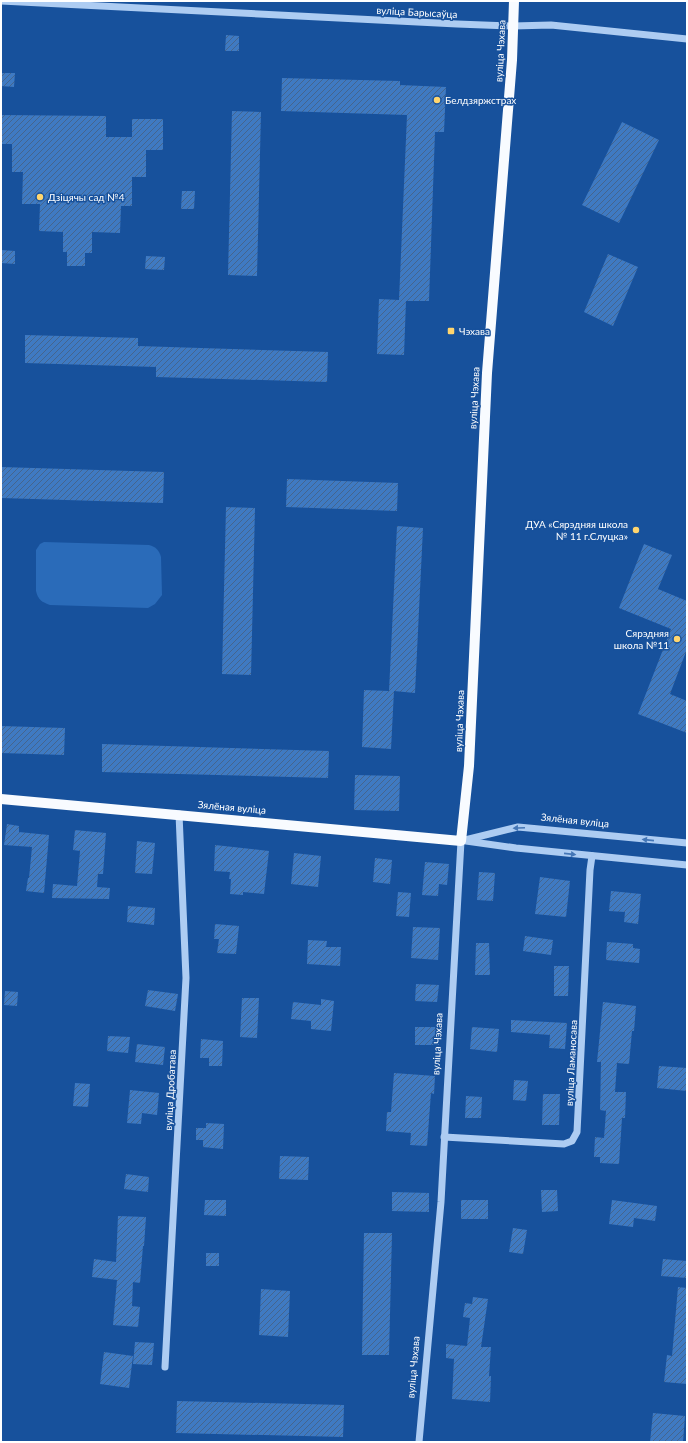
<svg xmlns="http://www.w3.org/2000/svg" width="688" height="1443" viewBox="0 0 688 1443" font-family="Lato,sans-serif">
	<defs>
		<pattern id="building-hatch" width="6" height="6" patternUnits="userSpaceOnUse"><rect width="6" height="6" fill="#3f7ac2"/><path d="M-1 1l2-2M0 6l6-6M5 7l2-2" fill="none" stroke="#45658d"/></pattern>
	</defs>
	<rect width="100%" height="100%" fill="#17519c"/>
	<path fill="#2a6bb9" d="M 44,542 L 149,545 C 156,547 159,550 161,557 L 162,595 L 155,604 L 148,608 L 50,605 C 42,602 38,600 36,591 L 36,550 L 40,544 Z"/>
	<g fill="url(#building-hatch)">
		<path d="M 226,35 L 239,36 L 239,51 L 225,51 Z"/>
		<path d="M 1,73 L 15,73 L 14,87 L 1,86 Z"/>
		<path d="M 282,78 L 400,81 L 400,85 L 446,87 L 444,132 L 435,132 L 429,301 L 406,301 L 404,355 L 377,354 L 379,299 L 399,300 L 407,115 L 281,111 Z"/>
		<path d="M 232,111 L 261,112 L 257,276 L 228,275 Z"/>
		<path d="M 1,115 L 106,116 L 106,137 L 132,137 L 132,119 L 163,119 L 163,150 L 146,150 L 146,177 L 132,177 L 132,206 L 121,206 L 120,233 L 92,232 L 92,253 L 85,253 L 85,266 L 67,266 L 67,252 L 63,252 L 63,232 L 39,231 L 40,204 L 22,204 L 23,172 L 12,172 L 12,144 L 1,144 Z"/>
		<path d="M 622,122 L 659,140 L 619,223 L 582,205 Z"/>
		<path d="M 182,191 L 195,191 L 194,209 L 181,209 Z"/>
		<path d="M 1,250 L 15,251 L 15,264 L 1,263 Z"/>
		<path d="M 608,254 L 638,267 L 613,326 L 584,312 Z"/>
		<path d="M 146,256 L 165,257 L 164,270 L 145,269 Z"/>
		<path d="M 25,335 L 138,338 L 138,346 L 328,352 L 327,382 L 156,377 L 156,367 L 25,363 Z"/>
		<path d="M 1,467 L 164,472 L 163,503 L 1,498 Z"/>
		<path d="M 287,479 L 398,483 L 397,511 L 286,507 Z"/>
		<path d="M 226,507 L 255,508 L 251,675 L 222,674 Z"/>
		<path d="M 397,526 L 423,528 L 415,693 L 394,691 L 391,749 L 362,747 L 364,690 L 389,691 Z"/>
		<path d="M 644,544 L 672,555 L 658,589 L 687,601 L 687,649 L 670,694 L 687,701 L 687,733 L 638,714 L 671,629 L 619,608 Z"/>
		<path d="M 1,726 L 65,728 L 64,755 L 1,753 Z"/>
		<path d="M 102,744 L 329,751 L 328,778 L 102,772 Z"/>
		<path d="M 355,775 L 400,776 L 399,811 L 354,810 Z"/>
		<path d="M 7,824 L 19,826 L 19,832 L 49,835 L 44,893 L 26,891 L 28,878 L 29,878 L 32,847 L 4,845 Z"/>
		<path d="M 75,830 L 106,833 L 103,874 L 98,874 L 97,887 L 110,888 L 109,899 L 52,898 L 53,884 L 77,886 L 80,851 L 73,850 Z"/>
		<path d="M 137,841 L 155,843 L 152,874 L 135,873 Z"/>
		<path d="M 215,845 L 269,851 L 264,894 L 243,892 L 243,895 L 230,894 L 231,879 L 229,879 L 230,872 L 214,871 Z"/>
		<path d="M 294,853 L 321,856 L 318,887 L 291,884 Z"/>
		<path d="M 375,858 L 392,860 L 390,884 L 373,882 Z"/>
		<path d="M 425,862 L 449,864 L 447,885 L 439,884 L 438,896 L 422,895 Z"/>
		<path d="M 479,872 L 495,873 L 493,901 L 477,900 Z"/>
		<path d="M 540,877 L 570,881 L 566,917 L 535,914 Z"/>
		<path d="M 611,891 L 641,894 L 638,924 L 624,922 L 625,912 L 609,911 Z"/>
		<path d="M 398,892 L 411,893 L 409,917 L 396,916 Z"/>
		<path d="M 128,906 L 155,908 L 154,925 L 127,922 Z"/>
		<path d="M 215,924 L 239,926 L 236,954 L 217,953 L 219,939 L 214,939 Z"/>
		<path d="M 413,927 L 440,928 L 438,960 L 411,958 Z"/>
		<path d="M 525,936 L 553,940 L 551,955 L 523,951 Z"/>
		<path d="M 308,940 L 327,941 L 326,947 L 341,947 L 340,966 L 307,964 Z"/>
		<path d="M 607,942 L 633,944 L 633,948 L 640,949 L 639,963 L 606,960 Z"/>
		<path d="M 476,943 L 489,943 L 490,975 L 475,975 Z"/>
		<path d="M 554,966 L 569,966 L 568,996 L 554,996 Z"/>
		<path d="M 416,984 L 439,985 L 437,1002 L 415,1001 Z"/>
		<path d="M 148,990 L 178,994 L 175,1011 L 145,1006 Z"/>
		<path d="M 5,991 L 18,992 L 17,1006 L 4,1005 Z"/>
		<path d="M 242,998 L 259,998 L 257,1038 L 240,1037 Z"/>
		<path d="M 321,999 L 334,1001 L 331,1031 L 311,1029 L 311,1021 L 291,1019 L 293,1002 L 321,1005 Z"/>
		<path d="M 603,1002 L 636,1006 L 634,1031 L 632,1031 L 629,1064 L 617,1063 L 615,1092 L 626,1092 L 625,1118 L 622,1118 L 619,1164 L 600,1163 L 600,1157 L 594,1157 L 595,1137 L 604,1138 L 606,1111 L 600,1110 L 601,1062 L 597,1062 Z"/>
		<path d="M 511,1020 L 567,1023 L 565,1049 L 549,1048 L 550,1035 L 511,1032 Z"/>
		<rect x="415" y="1027" width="24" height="18"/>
		<path d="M 472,1027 L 499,1029 L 497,1052 L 470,1049 Z"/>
		<path d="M 108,1036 L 130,1037 L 128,1053 L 107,1051 Z"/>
		<path d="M 201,1039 L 223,1041 L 222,1066 L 209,1066 L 209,1058 L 200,1058 Z"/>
		<path d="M 137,1044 L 165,1047 L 163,1065 L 135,1062 Z"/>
		<path d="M 659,1066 L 687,1068 L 687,1091 L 657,1088 Z"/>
		<path d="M 394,1073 L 435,1076 L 434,1094 L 431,1093 L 427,1146 L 410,1145 L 411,1133 L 386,1131 L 387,1112 L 391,1112 Z"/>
		<path d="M 514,1080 L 528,1081 L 526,1101 L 513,1100 Z"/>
		<path d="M 75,1083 L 90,1084 L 88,1107 L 73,1106 Z"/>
		<path d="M 130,1090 L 159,1093 L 157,1115 L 142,1113 L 141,1124 L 127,1123 Z"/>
		<path d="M 543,1094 L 560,1094 L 559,1125 L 542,1125 Z"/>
		<path d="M 466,1096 L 482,1097 L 481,1118 L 465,1118 Z"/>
		<path d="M 206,1123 L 224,1124 L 223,1149 L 203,1147 L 203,1140 L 196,1140 L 196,1128 L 206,1128 Z"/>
		<path d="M 280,1156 L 309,1157 L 308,1180 L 279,1179 Z"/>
		<path d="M 126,1174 L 149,1177 L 148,1192 L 124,1189 Z"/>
		<path d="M 541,1190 L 557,1190 L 558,1211 L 542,1212 Z"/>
		<path d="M 392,1192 L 429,1193 L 429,1212 L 392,1211 Z"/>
		<path d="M 205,1200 L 226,1200 L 226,1216 L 204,1215 Z"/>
		<rect x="461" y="1200" width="27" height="19"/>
		<path d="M 612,1200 L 657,1206 L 655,1221 L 634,1218 L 633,1227 L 609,1224 Z"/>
		<path d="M 118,1216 L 146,1217 L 144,1246 L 143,1246 L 140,1283 L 133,1282 L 132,1306 L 140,1307 L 138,1327 L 113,1325 L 117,1280 L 92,1277 L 94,1259 L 116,1262 Z"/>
		<path d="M 513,1228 L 527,1230 L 523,1254 L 509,1252 Z"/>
		<path d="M 364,1233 L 392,1233 L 389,1355 L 362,1355 Z"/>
		<rect x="206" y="1253" width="13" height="13"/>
		<path d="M 663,1259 L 687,1261 L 687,1278 L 661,1276 Z"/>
		<path d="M 678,1287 L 687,1288 L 687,1384 L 664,1382 L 667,1355 L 672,1356 Z"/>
		<path d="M 261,1289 L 290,1291 L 288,1337 L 259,1335 Z"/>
		<path d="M 473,1297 L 488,1299 L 481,1347 L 491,1347 L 489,1376 L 491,1376 L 490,1402 L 452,1399 L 454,1359 L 446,1358 L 446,1344 L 467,1346 L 470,1318 L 463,1317 L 465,1303 L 472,1304 Z"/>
		<path d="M 135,1342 L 154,1343 L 152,1365 L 133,1364 Z"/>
		<path d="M 104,1352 L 133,1356 L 129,1388 L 100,1384 Z"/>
		<path d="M 177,1401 L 344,1405 L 343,1437 L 176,1433 Z"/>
		<path d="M 653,1413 L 685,1416 L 683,1442 L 650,1442 Z"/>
	</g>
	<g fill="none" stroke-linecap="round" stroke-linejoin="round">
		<g stroke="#adccf2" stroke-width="7">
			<path d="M 1,1 L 457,24 L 513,26 L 551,25 L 687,39"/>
			<path d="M 461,841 L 518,827 L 687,843"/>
			<path d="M 466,841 L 516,848 L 687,865"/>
			<path d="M 444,1137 L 564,1144 L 572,1141 L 577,1132 L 590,870 L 592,856"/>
			<path d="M 165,1367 L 186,978 L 179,814"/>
			<path d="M 419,1442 L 441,1202 L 461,841"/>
		</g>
		<path stroke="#f8fbff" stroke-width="10" d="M 1,799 L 461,841 L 469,766 L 487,373 L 512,60 L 514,1"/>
	</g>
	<defs><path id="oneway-solid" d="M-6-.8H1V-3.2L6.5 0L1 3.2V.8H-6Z"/></defs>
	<g fill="#4476b6">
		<use href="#oneway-solid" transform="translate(519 828) rotate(177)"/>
		<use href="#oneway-solid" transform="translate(648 840) rotate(-174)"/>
		<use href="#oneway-solid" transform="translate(570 854) rotate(6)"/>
	</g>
	<g fill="#ffd56e" stroke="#17519c" stroke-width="1.5">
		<circle cx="437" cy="100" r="4"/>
		<circle cx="40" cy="197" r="4"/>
		<rect x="447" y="327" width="8" height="8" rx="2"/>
		<circle cx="636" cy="530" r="4"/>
		<circle cx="677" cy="639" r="4"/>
	</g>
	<g text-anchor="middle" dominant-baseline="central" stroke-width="3" stroke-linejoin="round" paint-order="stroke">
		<g font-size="10" fill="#fff" stroke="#17519c">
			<text transform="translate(417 12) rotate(3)">вуліца Барысаўца</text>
			<text transform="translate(500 51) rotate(-87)">вуліца Чэхава</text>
			<text transform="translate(474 398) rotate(-87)">вуліца Чэхава</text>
			<text transform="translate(459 721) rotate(-88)">вуліца Чэхава</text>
			<text transform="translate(232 807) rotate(5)">Зялёная вуліца</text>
			<text transform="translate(575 820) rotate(6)">Зялёная вуліца</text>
			<text transform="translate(437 1044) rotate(-87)">вуліца Чэхава</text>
			<text transform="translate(571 1063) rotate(-87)">вуліца Ламаносава</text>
			<text transform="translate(170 1090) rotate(-87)">вуліца Дробатава</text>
			<text transform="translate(413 1367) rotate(-85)">вуліца Чэхава</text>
		</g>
		<g font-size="10" fill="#fff" stroke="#17519c" text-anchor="start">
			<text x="445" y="100">Белдзяржстрах</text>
			<text x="48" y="197">Дзіцячы сад №4</text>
			<text x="459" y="331">Чэхава</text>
			<text x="628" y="524" text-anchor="end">ДУА «Сярэдняя школа<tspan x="628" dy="12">№ 11 г.Слуцка»</tspan></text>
			<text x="669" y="633" text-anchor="end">Сярэдняя<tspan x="669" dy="12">школа №11</tspan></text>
		</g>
	</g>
	<rect width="688" height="1443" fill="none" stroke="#ffffff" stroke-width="4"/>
</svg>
